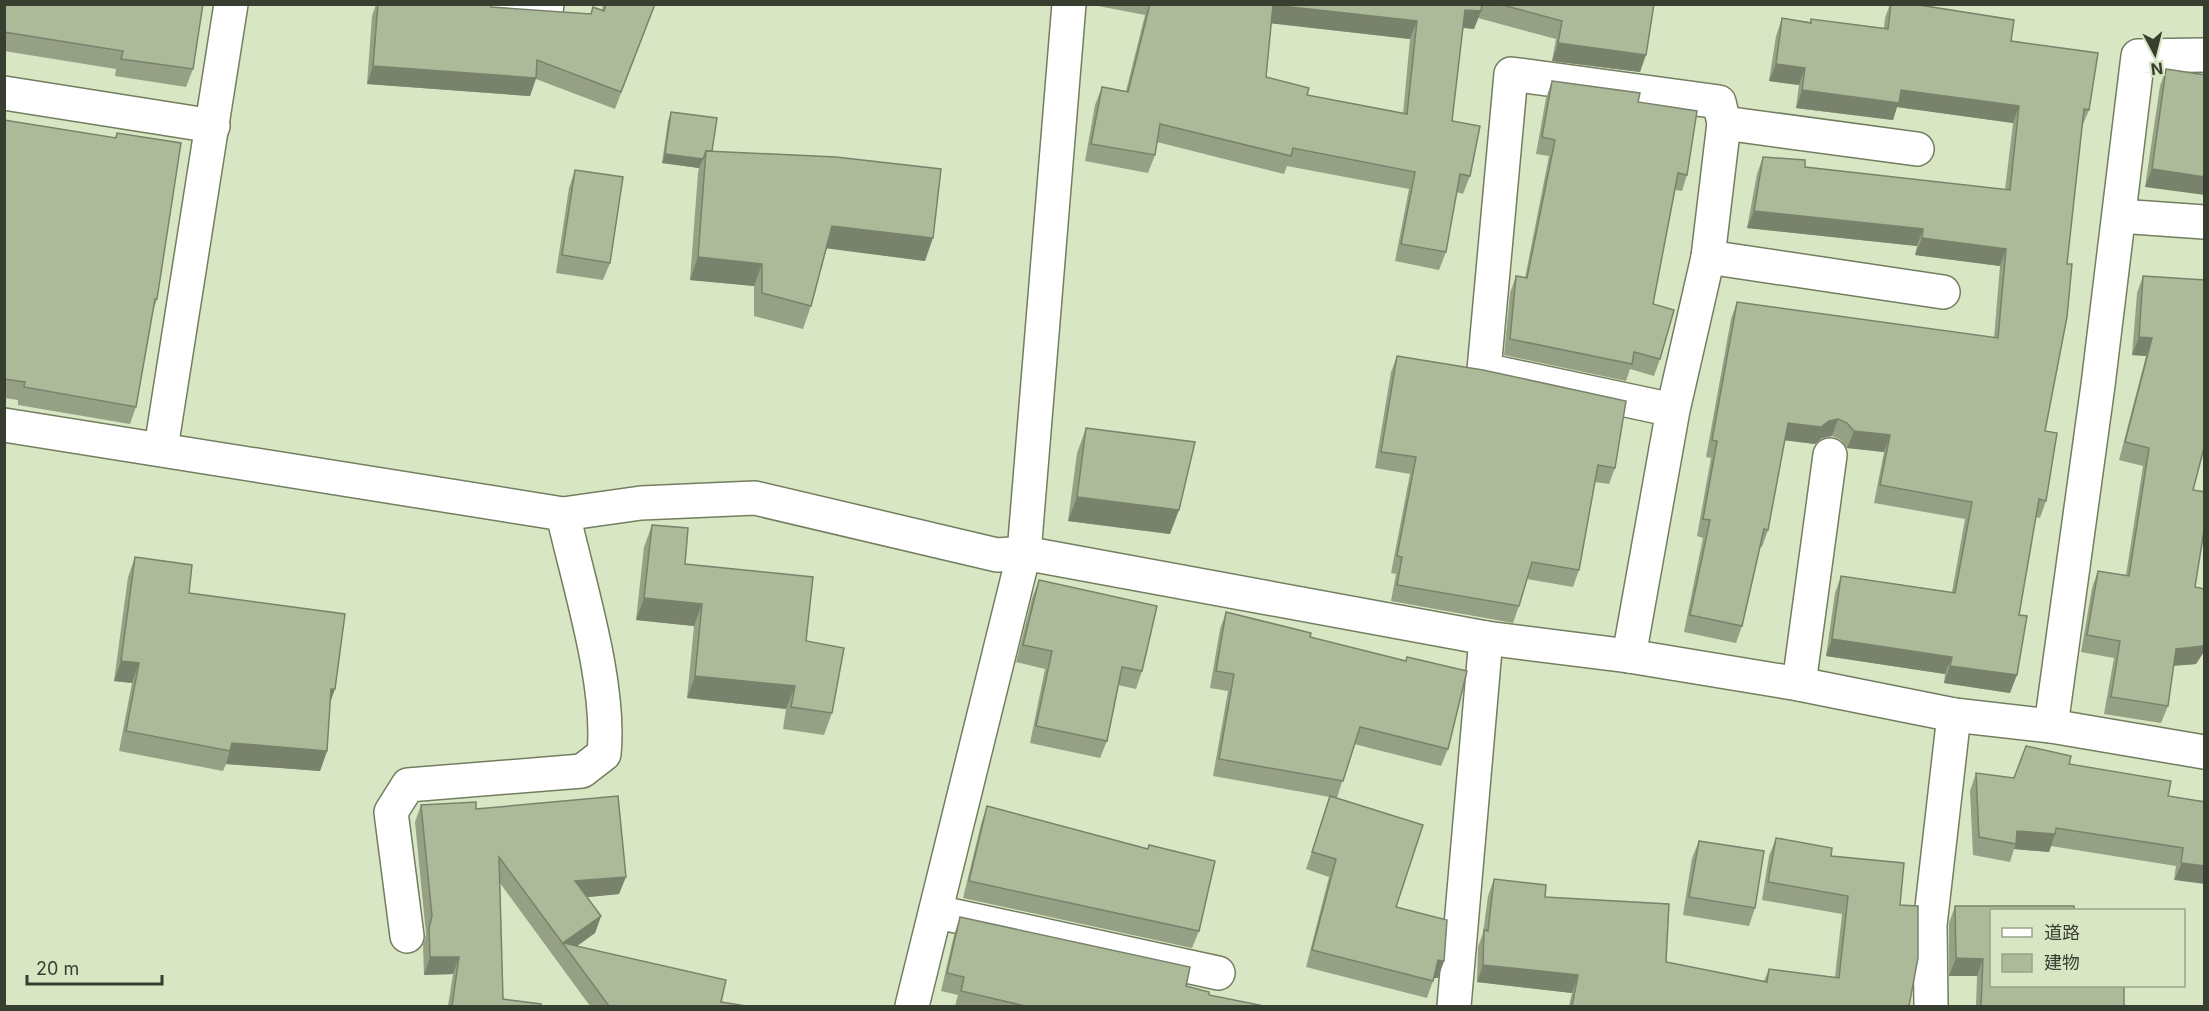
<svg xmlns="http://www.w3.org/2000/svg" width="2209" height="1011" viewBox="0 0 2209 1011" font-family="Inter,'Noto Sans JP',sans-serif">
	<rect width="100%" height="100%" fill="#d9e6c4"/>
	<g fill="none" stroke-linecap="round" stroke-linejoin="round">
		<g stroke="#727e5f" stroke-width="36">
			<g id="minor">
				<path d="M 501,4 L 546,11 L 547,4"/>
				<path d="M 4,93 L 213,126"/>
				<path d="M 1724,123 L 1917,149"/>
				<path d="M 2119,216 L 2204,222"/>
				<path d="M 1708,257 L 1943,292"/>
				<path d="M 4,425 L 563,514 L 641,503 L 755,498 L 997,555 L 1024,553 L 1486,638 L 1629,656 L 1799,684 L 1954,715 L 2051,726 L 2204,752"/>
				<path d="M 161,448 L 231,4"/>
				<path d="M 1629,656 L 1673,410 L 1708,257 L 1724,123 L 1719,102 L 1511,74 L 1484,370 L 1673,410"/>
				<path d="M 1799,684 L 1830,455"/>
				<path d="M 2051,726 L 2098,385 L 2138,56 L 2204,55"/>
				<path d="M 937,912 L 1218,973"/>
				<path d="M 407,936 L 391,812 L 408,785 L 582,771 L 604,754 C 611,684 579,585 563,514"/>
				<path d="M 912,1006 L 1024,553 L 1069,4"/>
				<path d="M 1454,1006 L 1486,638"/>
				<path d="M 1931,1006 L 1930,925 L 1954,715"/>
			</g>
		</g>
		<use href="#minor" stroke="#fff" stroke-width="33"/>
	</g>
	<g fill="#95a084" fill-rule="evenodd">
		<path d="M 4,4 L 193,69 L 186,87 L 115,76 L 116,69 L 4,51 Z"/>
		<path d="M 376,4 L 492,4 L 491,7 L 591,14 L 602,10 L 603,4 L 655,4 L 615,109 L 536,79 L 530,96 L 367,84 L 372,16 Z"/>
		<path d="M 1088,4 L 1654,4 L 1640,72 L 1552,61 L 1556,39 L 1478,18 L 1474,29 L 1463,28 L 1452,121 L 1470,176 L 1463,194 L 1456,192 L 1446,252 L 1439,270 L 1395,261 L 1409,189 L 1287,166 L 1284,174 L 1157,142 L 1155,155 L 1148,173 L 1085,161 L 1095,105 L 1102,87 L 1126,91 L 1145,15 ZM 1271,23 L 1410,39 L 1403,114 L 1307,95 L 1266,77 Z"/>
		<path d="M 1890,4 L 1913,4 L 2011,41 L 2089,110 L 2082,127 L 2045,431 L 2046,501 L 2040,518 L 2036,517 L 2019,615 L 2010,693 L 1944,683 L 1945,674 L 1826,656 L 1835,593 L 1841,576 L 1952,592 L 1965,519 L 1874,503 L 1884,452 L 1847,448 L 1841,440 L 1832,436 L 1822,438 L 1815,444 L 1785,440 L 1768,530 L 1762,547 L 1760,547 L 1742,626 L 1736,643 L 1684,632 L 1703,538 L 1697,536 L 1711,458 L 1706,457 L 1731,319 L 1737,302 L 1994,338 L 2000,266 L 1915,255 L 1917,246 L 1747,228 L 1757,174 L 1763,157 L 1805,167 L 2005,190 L 2013,123 L 1897,107 L 1893,120 L 1796,108 L 1799,85 L 1769,81 L 1776,36 L 1782,18 L 1810,22 L 1811,19 L 1884,28 L 1885,18 Z"/>
		<path d="M 2166,69 L 2205,75 L 2145,187 L 2160,86 Z"/>
		<path d="M 1552,81 L 1638,102 L 1687,175 L 1682,191 L 1675,190 L 1653,304 L 1660,359 L 1654,376 L 1630,369 L 1626,381 L 1504,355 L 1510,293 L 1516,276 L 1525,278 L 1549,156 L 1536,154 L 1546,98 Z"/>
		<path d="M 671,112 L 712,151 L 925,261 L 827,248 L 811,306 L 803,329 L 754,316 L 754,286 L 690,280 L 698,173 L 699,168 L 662,163 L 668,121 Z"/>
		<path d="M 4,120 L 115,138 L 117,133 L 157,299 L 153,311 L 136,407 L 130,424 L 18,405 L 18,400 L 4,398 Z"/>
		<path d="M 575,170 L 610,263 L 603,280 L 556,273 L 569,188 Z"/>
		<path d="M 2143,276 L 2193,490 L 2195,587 L 2205,589 L 2205,650 L 2196,664 L 2173,666 L 2168,706 L 2161,723 L 2104,714 L 2114,658 L 2081,652 L 2092,588 L 2098,571 L 2126,575 L 2143,466 L 2119,460 L 2146,356 L 2132,355 L 2137,293 Z"/>
		<path d="M 1397,356 L 1615,468 L 1609,484 L 1595,482 L 1579,570 L 1573,587 L 1527,579 L 1519,606 L 1513,623 L 1391,601 L 1396,574 L 1391,573 L 1410,474 L 1375,468 L 1391,372 Z"/>
		<path d="M 1086,428 L 1170,534 L 1068,521 L 1077,453 Z"/>
		<path d="M 652,525 L 685,564 L 806,641 L 832,713 L 824,735 L 783,729 L 786,709 L 687,698 L 694,626 L 636,620 L 644,547 Z"/>
		<path d="M 135,557 L 189,593 L 330,701 L 327,751 L 320,771 L 226,764 L 223,771 L 119,751 L 132,683 L 114,681 L 128,577 Z"/>
		<path d="M 1039,580 L 1142,671 L 1136,689 L 1118,685 L 1107,741 L 1100,758 L 1030,743 L 1045,669 L 1016,662 L 1032,598 Z"/>
		<path d="M 1226,612 L 1310,637 L 1448,749 L 1441,766 L 1354,744 L 1337,798 L 1396,907 L 1444,961 L 1438,978 L 1434,978 L 1427,998 L 1306,967 L 1329,877 L 1306,869 L 1330,797 L 1213,776 L 1228,691 L 1210,688 L 1220,629 Z"/>
		<path d="M 2069,764 L 2168,796 L 2205,802 L 2174,880 L 2176,866 L 2051,846 L 2049,852 L 2014,849 L 2010,862 L 1973,855 L 1970,791 L 1976,773 L 2014,778 Z"/>
		<path d="M 421,805 L 476,809 L 619,894 L 587,897 L 601,916 L 595,933 L 576,946 L 721,1002 L 746,1006 L 590,1006 L 500,883 L 503,999 L 541,1006 L 448,1006 L 453,974 L 424,975 L 423,945 L 426,934 L 415,822 Z"/>
		<path d="M 987,806 L 1199,931 L 1192,948 L 963,898 L 981,824 Z"/>
		<path d="M 1776,838 L 1831,856 L 1900,905 L 1909,1006 L 1569,1006 L 1572,993 L 1477,982 L 1478,947 L 1483,933 L 1488,896 L 1494,879 L 1545,897 L 1666,962 L 1764,981 L 1769,969 L 1835,977 L 1842,914 L 1762,900 L 1769,856 Z"/>
		<path d="M 1699,841 L 1755,908 L 1749,926 L 1683,915 L 1692,858 Z"/>
		<path d="M 1955,906 L 1992,910 L 2124,1006 L 1976,1006 L 1977,976 L 1949,976 L 1949,923 Z"/>
		<path d="M 960,917 L 1186,986 L 1209,995 L 1264,1006 L 955,1006 L 958,995 L 941,991 L 954,935 Z"/>
	</g>
	<g fill="#79826b">
		<path d="M 1273,5 L 1417,21 L 1410,39 L 1267,23 Z"/>
		<path d="M 1465,10 L 1481,11 L 1474,29 L 1459,27 Z"/>
		<path d="M 1558,43 L 1646,55 L 1640,72 L 1552,61 Z"/>
		<path d="M 1776,64 L 1805,68 L 1799,85 L 1769,81 Z"/>
		<path d="M 373,66 L 536,78 L 530,96 L 367,84 Z"/>
		<path d="M 1802,90 L 1901,90 L 2019,106 L 2013,123 L 1897,107 L 1893,120 L 1796,108 Z"/>
		<path d="M 665,154 L 703,159 L 699,168 L 662,163 Z"/>
		<path d="M 2152,169 L 2205,177 L 2205,195 L 2145,187 Z"/>
		<path d="M 1754,211 L 1923,229 L 1917,246 L 1747,228 Z"/>
		<path d="M 832,226 L 933,238 L 925,261 L 824,248 Z"/>
		<path d="M 1922,238 L 2006,249 L 2000,266 L 1915,255 Z"/>
		<path d="M 698,257 L 762,264 L 754,286 L 690,280 Z"/>
		<path d="M 2139,337 L 2152,338 L 2146,356 L 2132,355 Z"/>
		<path d="M 1838,419 L 1832,436 L 1822,438 L 1815,444 L 1782,440 L 1788,423 Z"/>
		<path d="M 1854,431 L 1890,435 L 1884,452 L 1847,448 Z"/>
		<path d="M 1077,497 L 1179,510 L 1170,534 L 1068,521 Z"/>
		<path d="M 644,598 L 702,604 L 694,626 L 636,620 Z"/>
		<path d="M 1832,639 L 1952,657 L 1945,674 L 1826,656 Z"/>
		<path d="M 2205,643 L 2205,650 L 2196,664 L 2169,666 L 2176,649 Z"/>
		<path d="M 121,661 L 139,663 L 132,683 L 114,681 Z"/>
		<path d="M 1950,666 L 2017,675 L 2010,693 L 1944,683 Z"/>
		<path d="M 695,676 L 795,686 L 786,709 L 687,698 Z"/>
		<path d="M 331,689 L 335,689 L 328,709 Z"/>
		<path d="M 232,743 L 327,751 L 320,771 L 226,764 Z"/>
		<path d="M 2017,831 L 2055,834 L 2049,852 L 2014,849 L 2016,844 Z"/>
		<path d="M 2181,863 L 2205,866 L 2205,884 L 2174,880 Z"/>
		<path d="M 626,877 L 619,894 L 569,899 L 575,881 Z"/>
		<path d="M 601,916 L 595,933 L 569,952 L 563,943 Z"/>
		<path d="M 430,957 L 459,957 L 453,974 L 424,975 Z"/>
		<path d="M 1956,958 L 1983,959 L 1977,976 L 1949,976 Z"/>
		<path d="M 1438,960 L 1444,961 L 1438,978 L 1432,978 Z"/>
		<path d="M 1483,965 L 1578,975 L 1572,993 L 1477,982 Z"/>
	</g>
	<g fill="#adba99" stroke="#79826b" stroke-width="1.5" fill-rule="evenodd">
		<path d="M 4,4 L 203,4 L 193,69 L 121,59 L 123,51 L 4,32 Z"/>
		<path d="M 378,4 L 492,4 L 491,7 L 591,14 L 593,7 L 604,11 L 606,4 L 655,4 L 621,92 L 537,60 L 536,78 L 373,66 Z"/>
		<path d="M 1150,4 L 1482,4 L 1481,11 L 1465,10 L 1452,121 L 1480,126 L 1470,176 L 1460,174 L 1446,252 L 1401,244 L 1415,172 L 1293,148 L 1291,156 L 1160,124 L 1155,155 L 1091,144 L 1102,87 L 1128,92 ZM 1273,5 L 1417,21 L 1407,114 L 1307,95 L 1309,88 L 1266,77 Z"/>
		<path d="M 1499,4 L 1654,4 L 1646,55 L 1558,43 L 1562,21 Z"/>
		<path d="M 1891,4 L 1913,4 L 2014,20 L 2011,41 L 2098,53 L 2089,110 L 2084,109 L 2067,264 L 2072,264 L 2067,317 L 2045,431 L 2057,433 L 2046,501 L 2039,499 L 2019,615 L 2027,616 L 2017,675 L 1950,666 L 1952,657 L 1832,639 L 1841,576 L 1955,593 L 1972,502 L 1880,485 L 1890,435 L 1854,431 L 1847,423 L 1838,419 L 1829,421 L 1821,427 L 1788,423 L 1768,530 L 1764,529 L 1742,626 L 1690,615 L 1710,520 L 1703,519 L 1717,441 L 1712,440 L 1737,302 L 1998,338 L 2006,249 L 1922,238 L 1923,229 L 1754,211 L 1763,157 L 1805,160 L 1805,167 L 2010,190 L 2019,106 L 1901,90 L 1899,103 L 1802,90 L 1805,68 L 1776,64 L 1782,18 L 1811,23 L 1811,19 L 1888,29 Z"/>
		<path d="M 2166,69 L 2205,75 L 2205,177 L 2152,169 Z"/>
		<path d="M 1552,81 L 1640,93 L 1638,102 L 1697,111 L 1687,175 L 1678,173 L 1653,304 L 1674,310 L 1660,359 L 1634,352 L 1632,364 L 1510,339 L 1516,276 L 1527,278 L 1555,140 L 1542,137 Z"/>
		<path d="M 671,112 L 717,118 L 712,151 L 706,151 L 703,159 L 665,154 Z"/>
		<path d="M 4,120 L 116,138 L 117,133 L 181,143 L 157,299 L 155,299 L 136,407 L 24,387 L 25,382 L 4,379 Z"/>
		<path d="M 706,151 L 836,157 L 941,169 L 933,238 L 832,226 L 811,306 L 762,293 L 762,264 L 698,257 Z"/>
		<path d="M 575,170 L 623,177 L 610,263 L 562,255 Z"/>
		<path d="M 2143,276 L 2205,280 L 2205,444 L 2193,490 L 2205,492 L 2205,524 L 2195,587 L 2205,589 L 2205,643 L 2203,646 L 2176,649 L 2168,706 L 2111,697 L 2120,641 L 2087,635 L 2098,571 L 2129,576 L 2149,448 L 2125,442 L 2152,338 L 2139,337 Z"/>
		<path d="M 1397,356 L 1483,370 L 1626,401 L 1615,468 L 1598,465 L 1579,570 L 1532,562 L 1519,606 L 1397,585 L 1402,557 L 1397,556 L 1416,457 L 1381,452 Z"/>
		<path d="M 1086,428 L 1195,442 L 1179,510 L 1077,497 Z"/>
		<path d="M 652,525 L 688,528 L 685,564 L 813,577 L 806,641 L 844,648 L 832,713 L 791,707 L 795,686 L 695,676 L 702,604 L 644,598 Z"/>
		<path d="M 135,557 L 192,565 L 189,593 L 345,614 L 335,689 L 331,689 L 327,751 L 232,743 L 230,751 L 126,731 L 139,663 L 121,661 Z"/>
		<path d="M 1039,580 L 1157,606 L 1142,671 L 1122,667 L 1107,741 L 1036,726 L 1052,651 L 1023,645 Z"/>
		<path d="M 1226,612 L 1311,633 L 1310,637 L 1406,661 L 1407,657 L 1467,671 L 1448,749 L 1360,727 L 1343,781 L 1219,759 L 1234,674 L 1216,671 Z"/>
		<path d="M 2026,746 L 2071,756 L 2069,764 L 2171,781 L 2168,796 L 2205,802 L 2205,866 L 2181,863 L 2183,848 L 2056,828 L 2055,834 L 2017,831 L 2016,844 L 1979,837 L 1976,773 L 2014,778 Z"/>
		<path d="M 618,796 L 626,877 L 575,881 L 601,916 L 563,943 L 726,980 L 721,1002 L 746,1006 L 609,1006 L 499,857 L 503,999 L 541,1004 L 541,1006 L 452,1006 L 459,957 L 430,957 L 429,928 L 432,916 L 421,805 L 476,802 L 476,809 Z"/>
		<path d="M 1330,796 L 1423,825 L 1396,907 L 1447,920 L 1444,961 L 1438,960 L 1433,981 L 1312,950 L 1336,859 L 1312,852 Z"/>
		<path d="M 987,806 L 1148,849 L 1149,845 L 1215,861 L 1199,931 L 969,881 Z"/>
		<path d="M 1776,838 L 1832,848 L 1831,856 L 1904,863 L 1900,905 L 1918,906 L 1918,958 L 1909,1006 L 1572,1006 L 1578,975 L 1483,965 L 1484,930 L 1488,931 L 1494,879 L 1546,885 L 1545,897 L 1669,904 L 1666,962 L 1767,982 L 1769,969 L 1839,978 L 1848,896 L 1768,882 Z"/>
		<path d="M 1699,841 L 1764,851 L 1755,908 L 1689,897 Z"/>
		<path d="M 1955,906 L 2074,906 L 2074,910 L 1992,910 L 1992,986 L 2124,986 L 2124,1006 L 1981,1006 L 1983,959 L 1956,958 Z"/>
		<path d="M 960,917 L 1190,967 L 1186,986 L 1209,992 L 1209,995 L 1264,1006 L 1025,1006 L 961,991 L 964,977 L 947,973 Z"/>
	</g>
	<rect width="2209" height="1011" fill="none" stroke="#383e30" stroke-width="12"/>
	<rect x="1990" y="909" width="195" height="78" fill="#d9e6c4" stroke="#99a389" stroke-width="1.5"/>
	<rect x="2002" y="928" width="30" height="9" fill="#ffffff" stroke="#99a389" stroke-width="1.5"/>
	<text x="2044" y="939" font-size="18" fill="#383e30">道路</text>
	<rect x="2002" y="954" width="30" height="18" fill="#adba99" stroke="#99a389" stroke-width="1.5"/>
	<text x="2044" y="969" font-size="18" fill="#383e30">建物</text>
	<g transform="translate(2155 54) rotate(173)" stroke="#d9e6c4" stroke-width="4.5" paint-order="stroke">
	<path d="M0-4.5L10 22L0 15L-10 22Z" fill="#383e30"/>
	<text y="-9" font-size="16" font-weight="bold" text-anchor="middle" fill="#383e30">N</text>
	</g>
	<path d="M27 975v9h135v-9" fill="none" stroke="#383e30" stroke-width="3"/>
	<text x="36" y="975" font-size="18" fill="#383e30" stroke="#d9e6c4" stroke-width="4.5" paint-order="stroke">20 m</text>
</svg>
